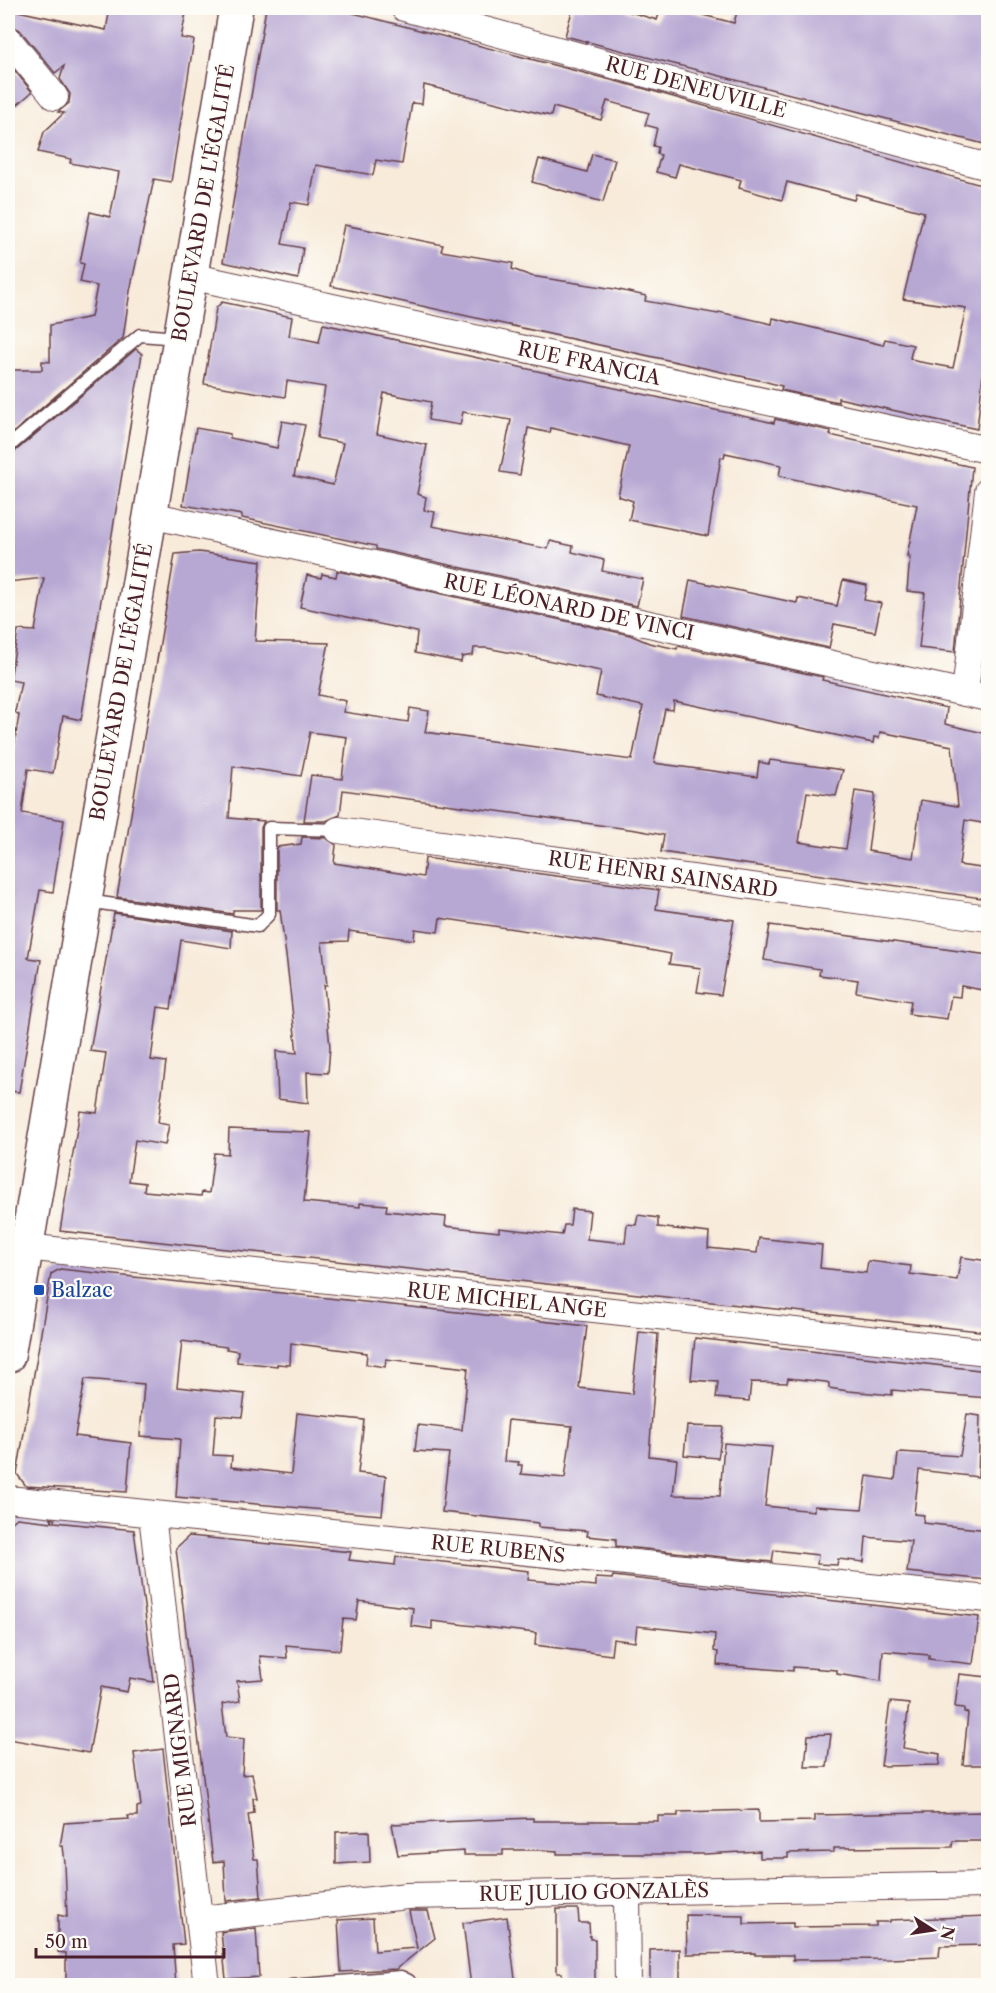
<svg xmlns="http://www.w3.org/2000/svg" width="996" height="1993" viewBox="0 0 996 1993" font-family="'Libre Caslon Text',serif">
	<rect width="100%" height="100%" fill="#fdfcf7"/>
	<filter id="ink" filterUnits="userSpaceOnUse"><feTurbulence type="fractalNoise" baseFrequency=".0167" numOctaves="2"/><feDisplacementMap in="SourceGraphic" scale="12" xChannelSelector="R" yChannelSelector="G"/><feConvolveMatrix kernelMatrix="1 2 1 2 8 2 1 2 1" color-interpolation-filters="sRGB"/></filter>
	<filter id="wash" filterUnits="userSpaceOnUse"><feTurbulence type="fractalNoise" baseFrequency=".008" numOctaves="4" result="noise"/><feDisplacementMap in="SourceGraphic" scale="24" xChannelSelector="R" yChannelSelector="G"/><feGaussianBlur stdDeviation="1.35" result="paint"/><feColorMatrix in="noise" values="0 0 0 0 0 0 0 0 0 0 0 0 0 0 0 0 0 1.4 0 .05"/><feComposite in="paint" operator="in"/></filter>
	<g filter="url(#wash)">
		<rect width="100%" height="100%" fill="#f8ebda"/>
		<g id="blocks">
			<g fill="#b7a7d3" fill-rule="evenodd">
				<path d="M 110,8 L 187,8 L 181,38 L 194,40 L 171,182 L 154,179 L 130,291 L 123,338 L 8,437 L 8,370 L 42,370 L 42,361 L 50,362 L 50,325 L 91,317 L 97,286 L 80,282 L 84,264 L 80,263 L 90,212 L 110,217 L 119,172 L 70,163 L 71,159 L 38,152 L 44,132 L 64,113 L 58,112 L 69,103 L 70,94 L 60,79 L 64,66 L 55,73 L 20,30 L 8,24 L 8,9 L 106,30 Z"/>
				<path d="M 266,8 L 334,8 L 642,88 L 988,187 L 988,328 L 977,429 L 838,398 L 838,402 L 781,390 L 782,386 L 763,381 L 331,286 L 344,225 L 443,245 L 441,251 L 513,263 L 512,269 L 531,276 L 615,289 L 646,296 L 645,301 L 718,314 L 719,312 L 772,324 L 773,318 L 883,345 L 885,339 L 913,345 L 910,358 L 915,361 L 953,368 L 966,308 L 903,299 L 924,212 L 856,194 L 854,200 L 787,182 L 782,200 L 739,188 L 741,180 L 679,164 L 675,177 L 656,172 L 661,155 L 657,154 L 658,147 L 653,146 L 657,128 L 645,125 L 649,113 L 607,101 L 601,120 L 553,107 L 551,116 L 424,85 L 422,104 L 412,103 L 402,164 L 376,160 L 373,175 L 316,165 L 309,205 L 291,202 L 282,244 L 303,248 L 298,279 L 223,262 Z"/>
				<path d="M 573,8 L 617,8 L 657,20 L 661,8 L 676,8 L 734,23 L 738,8 L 988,8 L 988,145 L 565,36 Z"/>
				<path d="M 8,62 L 32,92 L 8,113 Z"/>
				<path d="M 592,154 L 615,160 L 603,202 L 532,182 L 539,159 L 587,172 Z"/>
				<path d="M 222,302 L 292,317 L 289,336 L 319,342 L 323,324 L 774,423 L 775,419 L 831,431 L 830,435 L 972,467 L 955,652 L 919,648 L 925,593 L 907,591 L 910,556 L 907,556 L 917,505 L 779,476 L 781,465 L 725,453 L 724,458 L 721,457 L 708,536 L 629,520 L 633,501 L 618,496 L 629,446 L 551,428 L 550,433 L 528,428 L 520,475 L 500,472 L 511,420 L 463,412 L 460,425 L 428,420 L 431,402 L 384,393 L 377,434 L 427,445 L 417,494 L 426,497 L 424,510 L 435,512 L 432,526 L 548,549 L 550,541 L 573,546 L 572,552 L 604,560 L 602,571 L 643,579 L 637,606 L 376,549 L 376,546 L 242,518 L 242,515 L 183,505 L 196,428 L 230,434 L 230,438 L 277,448 L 282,421 L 305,425 L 294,476 L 333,485 L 343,443 L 317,438 L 325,387 L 287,381 L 285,397 L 204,384 L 216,308 Z"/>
				<path d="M 136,349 L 142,354 L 81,720 L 63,716 L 53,773 L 28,769 L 22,813 L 64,820 L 53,892 L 40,890 L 28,958 L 41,960 L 19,1092 L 8,1091 L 8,753 L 13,753 L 19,715 L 15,712 L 21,682 L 10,680 L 18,630 L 35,631 L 44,578 L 8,582 L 8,559 L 12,558 L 10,518 L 8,518 L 8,455 L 13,453 Z"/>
				<path d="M 199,552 L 261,561 L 255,641 L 329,643 L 318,695 L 346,701 L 343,712 L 408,722 L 410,708 L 429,711 L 425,732 L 632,760 L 643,706 L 596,696 L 601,671 L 487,648 L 474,648 L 473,655 L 462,657 L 461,662 L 415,653 L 417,632 L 300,607 L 307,575 L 321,578 L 322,574 L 336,577 L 337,571 L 630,635 L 649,643 L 677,649 L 678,646 L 823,677 L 822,680 L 947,708 L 945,724 L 988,734 L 988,824 L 965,820 L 959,865 L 988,869 L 988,899 L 661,852 L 664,835 L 636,830 L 343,790 L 340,815 L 326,821 L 304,821 L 311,775 L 342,779 L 347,737 L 310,732 L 301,776 L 233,766 L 229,818 L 264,821 L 261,828 L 261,910 L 233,910 L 233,914 L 117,897 L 175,554 ZM 674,701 L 873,743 L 874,737 L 879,738 L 880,732 L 952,746 L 958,806 L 921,800 L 913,858 L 868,851 L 875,794 L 855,791 L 846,849 L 799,842 L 807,792 L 836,796 L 843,770 L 770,760 L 769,764 L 759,762 L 757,777 L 654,763 L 665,709 L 673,710 Z"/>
				<path d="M 690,580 L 797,603 L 798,598 L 837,606 L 843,580 L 867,585 L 864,600 L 881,603 L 875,632 L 834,624 L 829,648 L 683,616 Z"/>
				<path d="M 302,837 L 326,838 L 336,845 L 334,863 L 399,873 L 423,877 L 425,858 L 659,890 L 656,909 L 734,920 L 721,995 L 697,992 L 701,968 L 669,964 L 671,954 L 628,946 L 440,918 L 438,932 L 415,929 L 414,940 L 349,931 L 348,941 L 322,942 L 327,985 L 324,985 L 330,1047 L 328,1073 L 307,1072 L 308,1103 L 278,1099 L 276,1051 L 297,1053 L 287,963 L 280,910 L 277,910 L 277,847 L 301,844 Z"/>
				<path d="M 114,913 L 232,931 L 231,948 L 181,940 L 171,1009 L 158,1007 L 151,1060 L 166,1062 L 158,1123 L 169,1125 L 165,1145 L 135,1140 L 129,1181 L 145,1183 L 144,1191 L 201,1196 L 202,1192 L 209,1193 L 214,1153 L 228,1154 L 229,1129 L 311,1132 L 304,1202 L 360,1207 L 360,1203 L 387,1205 L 386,1211 L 446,1217 L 445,1226 L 499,1232 L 499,1228 L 562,1235 L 564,1225 L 570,1225 L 572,1209 L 590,1211 L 587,1239 L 625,1243 L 627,1224 L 636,1225 L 638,1215 L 658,1218 L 658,1227 L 709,1233 L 708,1248 L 757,1253 L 759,1238 L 822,1245 L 820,1268 L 866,1273 L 868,1261 L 911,1266 L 910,1274 L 957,1280 L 961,1257 L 988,1261 L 988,1332 L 60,1231 L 80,1111 L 97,1113 L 106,1053 L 90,1051 Z"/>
				<path d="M 770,925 L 988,955 L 988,991 L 961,986 L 960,997 L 951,996 L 947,1019 L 909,1014 L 911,1001 L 856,992 L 858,980 L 819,975 L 820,969 L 764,960 Z"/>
				<path d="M 60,1269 L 587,1326 L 579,1388 L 632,1394 L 639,1332 L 658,1334 L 649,1456 L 677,1459 L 673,1495 L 720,1496 L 724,1443 L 772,1447 L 765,1506 L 814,1511 L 814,1506 L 862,1509 L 867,1476 L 895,1480 L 898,1454 L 901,1452 L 960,1456 L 967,1414 L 980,1416 L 978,1477 L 919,1470 L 914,1514 L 924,1515 L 923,1523 L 988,1530 L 988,1580 L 907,1572 L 911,1541 L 866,1537 L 864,1562 L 838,1559 L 837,1565 L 817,1564 L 818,1555 L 774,1550 L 772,1562 L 616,1546 L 616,1539 L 587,1536 L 588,1531 L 538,1527 L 538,1523 L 442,1512 L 449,1453 L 415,1451 L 418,1425 L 462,1430 L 468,1368 L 386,1359 L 385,1367 L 366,1364 L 367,1353 L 291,1343 L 290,1365 L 277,1364 L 277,1366 L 237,1362 L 238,1351 L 226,1349 L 227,1347 L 182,1341 L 177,1387 L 245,1394 L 242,1417 L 216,1415 L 213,1455 L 232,1456 L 231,1467 L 291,1474 L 297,1413 L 364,1420 L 358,1473 L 386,1476 L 382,1515 L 176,1497 L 180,1439 L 140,1436 L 144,1384 L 85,1379 L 75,1436 L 131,1443 L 127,1492 L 26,1486 L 17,1474 L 51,1274 ZM 508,1420 L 572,1426 L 565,1478 L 521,1474 L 522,1465 L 518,1465 L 519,1462 L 504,1461 Z"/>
				<path d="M 695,1338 L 988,1371 L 988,1398 L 892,1390 L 892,1395 L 848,1391 L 829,1388 L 829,1383 L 826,1382 L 788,1378 L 787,1383 L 751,1382 L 749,1401 L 716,1398 L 718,1382 L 691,1380 Z"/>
				<path d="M 687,1426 L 723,1427 L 718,1458 L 684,1455 Z"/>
				<path d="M 17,1518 L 53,1522 L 51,1518 L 55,1519 L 55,1522 L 134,1530 L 154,1682 L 130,1678 L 127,1692 L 101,1687 L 89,1753 L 8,1739 L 11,1689 L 8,1684 L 8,1539 L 10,1524 Z"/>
				<path d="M 189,1536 L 351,1552 L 349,1560 L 395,1565 L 396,1557 L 529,1571 L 528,1580 L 596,1586 L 596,1578 L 612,1579 L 613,1576 L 979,1617 L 973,1664 L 929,1659 L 929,1655 L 883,1651 L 881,1681 L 837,1674 L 837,1670 L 793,1667 L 793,1671 L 717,1665 L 718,1652 L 714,1651 L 715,1634 L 637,1626 L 635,1642 L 613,1639 L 611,1655 L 535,1645 L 536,1633 L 432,1621 L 432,1629 L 411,1626 L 413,1608 L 359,1601 L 356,1620 L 343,1619 L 340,1650 L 286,1645 L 287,1658 L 260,1656 L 263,1679 L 237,1681 L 240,1701 L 222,1704 L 226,1737 L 244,1739 L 242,1775 L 252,1774 L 257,1798 L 253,1798 L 254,1813 L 248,1814 L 254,1859 L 258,1859 L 261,1897 L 226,1901 L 224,1861 L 213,1862 L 176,1548 Z"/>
				<path d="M 959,1674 L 988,1677 L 988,1765 L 963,1765 L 968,1713 L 964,1712 L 964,1708 L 955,1707 Z"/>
				<path d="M 890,1702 L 909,1704 L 903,1748 L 940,1754 L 939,1765 L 881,1766 Z"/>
				<path d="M 831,1734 L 827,1767 L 805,1767 L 808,1735 Z"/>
				<path d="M 163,1749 L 184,1944 L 173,1945 L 176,1986 L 66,1986 L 66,1953 L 58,1952 L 58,1915 L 67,1917 L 65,1863 L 63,1846 L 60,1846 L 64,1823 L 129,1819 L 128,1816 L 137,1816 L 137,1807 L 141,1806 L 134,1753 Z"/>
				<path d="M 759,1810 L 759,1822 L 815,1821 L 815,1815 L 985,1812 L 986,1841 L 953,1841 L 952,1847 L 834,1848 L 834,1852 L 788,1853 L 788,1858 L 760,1858 L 760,1851 L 704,1854 L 557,1854 L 557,1851 L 544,1850 L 503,1850 L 503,1855 L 464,1855 L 464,1851 L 398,1855 L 392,1824 L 533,1818 L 533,1821 L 658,1821 L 658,1816 L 678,1816 L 678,1812 Z"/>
				<path d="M 369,1831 L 370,1862 L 336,1864 L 336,1832 Z"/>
				<path d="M 557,1909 L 578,1909 L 579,1923 L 589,1923 L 590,1939 L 595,1939 L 595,1986 L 563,1986 L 562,1973 L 557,1973 Z"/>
				<path d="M 409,1911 L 428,1911 L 435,1938 L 396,1969 L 341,1972 L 338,1920 L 373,1918 L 375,1951 L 417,1948 Z"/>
				<path d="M 686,1915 L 744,1916 L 744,1924 L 793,1923 L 793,1927 L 876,1926 L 876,1922 L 890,1922 L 890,1920 L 987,1916 L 987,1945 L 940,1946 L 939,1957 L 890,1959 L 793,1960 L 793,1955 L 755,1955 L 755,1953 L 687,1954 Z"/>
				<path d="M 507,1917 L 516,1986 L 471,1986 L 463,1923 Z"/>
				<path d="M 256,1928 L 259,1977 L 226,1979 L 221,1932 Z"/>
				<path d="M 680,1949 L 680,1986 L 650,1986 L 650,1950 Z"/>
			</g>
		</g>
	</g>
	<g filter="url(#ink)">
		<use href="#blocks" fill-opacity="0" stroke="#643e45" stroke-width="1.5"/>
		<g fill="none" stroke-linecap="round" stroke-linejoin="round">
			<g stroke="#643e45" stroke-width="15">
				<g id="service">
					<path d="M 8,447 L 140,335 L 178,338"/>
					<path d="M 87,901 L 258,926 L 269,914 L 269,828 L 338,830"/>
					<path d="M 291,1986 L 401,1977 L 409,1981 L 410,1986"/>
				</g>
			</g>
			<g stroke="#643e45" stroke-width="28">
				<g id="minor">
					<path d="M 404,8 L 988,167"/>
					<path d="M 8,39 L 55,97"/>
					<path d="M 190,276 L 988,450"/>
					<path d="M 150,515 L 988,698"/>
					<path d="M 965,693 L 988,491"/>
					<path d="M 338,830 L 988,918"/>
					<path d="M 26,1247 L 988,1352"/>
					<path d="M 8,1499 L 988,1599"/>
					<path d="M 152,1515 L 207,1986"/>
					<path d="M 627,1892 L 628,1986"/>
					<path d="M 201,1919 L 407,1896 L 988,1885"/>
				</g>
			</g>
			<g stroke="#643e45" stroke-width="36">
				<path id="secondary" d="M 8,1356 L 236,8"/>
			</g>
			<use href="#service" stroke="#fff" stroke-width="12"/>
			<use href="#minor" stroke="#fff" stroke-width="26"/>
			<use href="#secondary" stroke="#fff" stroke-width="33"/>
		</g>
	</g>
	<rect fill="#1a4fb4" stroke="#fdfcf7" stroke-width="2" x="33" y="1284" width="12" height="12" rx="3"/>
	<g text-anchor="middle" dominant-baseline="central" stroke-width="4.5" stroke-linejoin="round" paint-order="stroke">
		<g font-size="20" fill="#4a1f2b" stroke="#fdfcf7">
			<text transform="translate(696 87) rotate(15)">RUE DENEUVILLE</text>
			<text transform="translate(203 203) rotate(-80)">BOULEVARD DE L'ÉGALITÉ</text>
			<text transform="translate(589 363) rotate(12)">RUE FRANCIA</text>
			<text transform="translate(569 607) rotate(12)">RUE LÉONARD DE VINCI</text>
			<text transform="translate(121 682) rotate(-80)">BOULEVARD DE L'ÉGALITÉ</text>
			<text transform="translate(663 874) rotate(8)">RUE HENRI SAINSARD</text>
			<text transform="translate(507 1300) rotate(6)">RUE MICHEL ANGE</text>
			<text transform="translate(498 1549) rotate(6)">RUE RUBENS</text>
			<text transform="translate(180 1750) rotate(-97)">RUE MIGNARD</text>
			<text transform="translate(594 1892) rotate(-1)">RUE JULIO GONZALÈS</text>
		</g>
		<g font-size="20" fill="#164399" stroke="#fdfcf7" text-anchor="start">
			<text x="51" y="1290">Balzac</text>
		</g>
	</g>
	<rect width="996" height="1993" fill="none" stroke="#fdfcf7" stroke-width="30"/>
	<g transform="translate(933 1930) rotate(102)" stroke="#fdfcf7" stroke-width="4.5" paint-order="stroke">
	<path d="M0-4.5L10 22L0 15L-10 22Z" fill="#4a1f2b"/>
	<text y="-9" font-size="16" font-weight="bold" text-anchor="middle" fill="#4a1f2b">N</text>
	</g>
	<path d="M36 1948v9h188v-9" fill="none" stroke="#4a1f2b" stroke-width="3"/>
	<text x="45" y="1948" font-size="18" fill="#4a1f2b" stroke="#fdfcf7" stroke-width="4.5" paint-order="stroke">50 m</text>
</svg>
